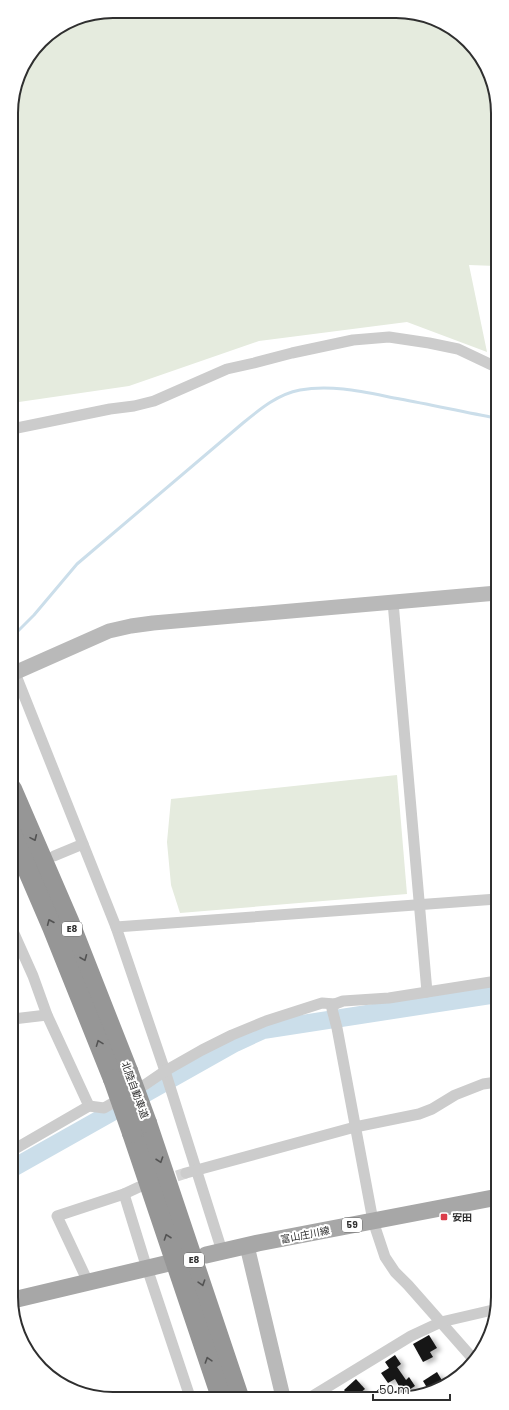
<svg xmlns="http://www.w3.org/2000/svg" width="509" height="1410" viewBox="0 0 509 1410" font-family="Poppins,'Noto Sans JP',sans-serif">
	<defs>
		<filter id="shadow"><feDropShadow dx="4.5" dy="2.5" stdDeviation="2" flood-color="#0004"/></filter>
	</defs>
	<rect width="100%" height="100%" fill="#fff"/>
	<g fill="#e5ebde">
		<path d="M 113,11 L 416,13 L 468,41 L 496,93 L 496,266 L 469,265 L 487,352 L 407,322 L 259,341 L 129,386 L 12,403 L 11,106 L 22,67 L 45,36 L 74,19 Z"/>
		<path d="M 397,775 L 407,894 L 180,913 L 171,885 L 167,842 L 171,799 Z"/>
	</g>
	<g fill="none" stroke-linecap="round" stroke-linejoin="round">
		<path stroke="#cbdeea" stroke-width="3" d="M 12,637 L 34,615 L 77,564 L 243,423 C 260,409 278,394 300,390 C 334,384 368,393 400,399 C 432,405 464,412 496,418"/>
		<path stroke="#cbdeea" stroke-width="18" d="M 13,1168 L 235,1043 L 263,1030 L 497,994"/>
	</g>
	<g fill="#161616" filter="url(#shadow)">
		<path d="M 429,1335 L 437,1348 L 430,1352 L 433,1357 L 423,1362 L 413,1344 Z"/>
		<path d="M 395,1355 L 401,1364 L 397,1367 L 406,1380 L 409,1377 L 415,1386 L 398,1397 L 395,1392 L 400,1388 L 395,1379 L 388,1383 L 381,1373 L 389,1368 L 385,1362 Z"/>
		<path d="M 437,1372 L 443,1382 L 429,1391 L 423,1381 Z"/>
		<path d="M 356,1379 L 365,1389 L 355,1397 L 350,1397 L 344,1390 Z"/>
		<path d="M 380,1388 L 387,1397 L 370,1397 Z"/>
	</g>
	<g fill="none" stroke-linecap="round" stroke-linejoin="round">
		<path stroke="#d5d5d5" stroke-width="11" stroke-dasharray="11 5.5" stroke-linecap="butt" d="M 161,1181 L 186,1173"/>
		<g stroke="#ccc" stroke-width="11">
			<path d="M 12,429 L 110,409 L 134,406 L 154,401 L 227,369 L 254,363 L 292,353 L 353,340 L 389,337 L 429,343 L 458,349 L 496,367"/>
			<path d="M 393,602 L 427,992"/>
			<path d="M 15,673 L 116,927 L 165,1071 L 222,1251"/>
			<path d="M 54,856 L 83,844"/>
			<path d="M 12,873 L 17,871"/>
			<path d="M 116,927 L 497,899"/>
			<path d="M 12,929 L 33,976 L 47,1015 L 89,1106"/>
			<path d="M 13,1019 L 47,1015"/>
			<path d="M 13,1150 L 89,1106 L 104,1108 L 146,1084 L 165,1071 L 202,1050 L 232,1035 L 266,1021 L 322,1003 L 335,1004"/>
			<path d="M 186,1173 L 355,1127 L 419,1114 L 432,1109 L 455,1095 L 483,1084 L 497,1082"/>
			<path d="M 124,1194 L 139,1187"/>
			<path d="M 88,1282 L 57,1216 L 124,1194 L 145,1262 L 190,1397"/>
			<path d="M 475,1361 L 408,1285 L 395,1272 L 385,1257 L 373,1221 L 337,1028 L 332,1009 L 335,1004 L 343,1001 L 389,998 L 497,981"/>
			<path d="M 311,1397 L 411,1336 L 441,1322 L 497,1309"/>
		</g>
		<g stroke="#b9b9b9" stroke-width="15">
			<path d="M 12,674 L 109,631 L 131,626 L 153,623 L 497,593"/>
			<path d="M 247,1246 L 283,1397"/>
		</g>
		<g stroke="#a7a7a7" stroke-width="17">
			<path d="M 206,1255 L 258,1243 L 498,1197"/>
			<path d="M 13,1300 L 165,1264"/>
		</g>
		<g stroke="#969696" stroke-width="20">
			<path d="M 12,789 L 69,921 L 128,1071"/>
			<path d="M 12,834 L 52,927 L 113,1079"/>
			<path d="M 147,1123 L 239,1397"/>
			<path d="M 132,1133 L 221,1397"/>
		</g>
		<g stroke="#969696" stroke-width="20">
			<path d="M 128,1071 L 147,1123"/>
			<path d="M 113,1079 L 132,1133"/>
		</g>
	</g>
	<defs><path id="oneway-chevron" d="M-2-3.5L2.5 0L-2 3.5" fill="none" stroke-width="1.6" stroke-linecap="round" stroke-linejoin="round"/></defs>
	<g stroke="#535353">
		<use href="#oneway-chevron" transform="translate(34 838) rotate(66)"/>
		<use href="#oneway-chevron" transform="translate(50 922) rotate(-113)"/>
		<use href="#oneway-chevron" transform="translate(84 958) rotate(68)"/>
		<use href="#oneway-chevron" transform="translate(99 1043) rotate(-111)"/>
		<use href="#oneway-chevron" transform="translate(160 1160) rotate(71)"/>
		<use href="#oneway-chevron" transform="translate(167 1237) rotate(-109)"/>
		<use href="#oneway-chevron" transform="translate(202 1283) rotate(72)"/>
		<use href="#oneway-chevron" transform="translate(208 1360) rotate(-108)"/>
	</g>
	<rect fill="#db3d4a" stroke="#fff" stroke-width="1.5" x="440" y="1213" width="8" height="8" rx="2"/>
	<g text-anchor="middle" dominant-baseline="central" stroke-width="4" stroke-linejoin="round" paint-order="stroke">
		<g fill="#fff" stroke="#6d6d6d" stroke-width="1">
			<rect x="62" y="922" width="20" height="14" rx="3"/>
			<rect x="342" y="1218" width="20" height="14" rx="3"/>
			<rect x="184" y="1253" width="20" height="14" rx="3"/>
		</g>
		<g font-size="9" font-weight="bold" fill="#2f2f2f">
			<text x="72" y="929">E8</text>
			<text x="352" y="1225">59</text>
			<text x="194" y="1260">E8</text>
		</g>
		<g font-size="10" fill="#2f2f2f" stroke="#fff">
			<text transform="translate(135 1090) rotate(70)">北陸自動車道</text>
			<text transform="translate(305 1235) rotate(-11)">富山庄川線</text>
		</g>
		<g font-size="10" font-weight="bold" fill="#2f2f2f" stroke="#fff" text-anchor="start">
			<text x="452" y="1217">安田</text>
		</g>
	</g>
	<path d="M0 0H509V1410H0ZM113 18H396A95 95 0 0 1 491 113V1297A95 95 0 0 1 396 1392H113A95 95 0 0 1 18 1297V113A95 95 0 0 1 113 18Z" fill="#fff" fill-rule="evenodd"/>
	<path fill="none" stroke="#2f2f2f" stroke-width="2" d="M113 18H396A95 95 0 0 1 491 113V1297A95 95 0 0 1 396 1392H113A95 95 0 0 1 18 1297V113A95 95 0 0 1 113 18Z"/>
	<path d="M373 1394v6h77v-6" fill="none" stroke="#2f2f2f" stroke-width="2"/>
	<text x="379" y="1394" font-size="12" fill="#2f2f2f" stroke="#ffffff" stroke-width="3" paint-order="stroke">50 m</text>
</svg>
